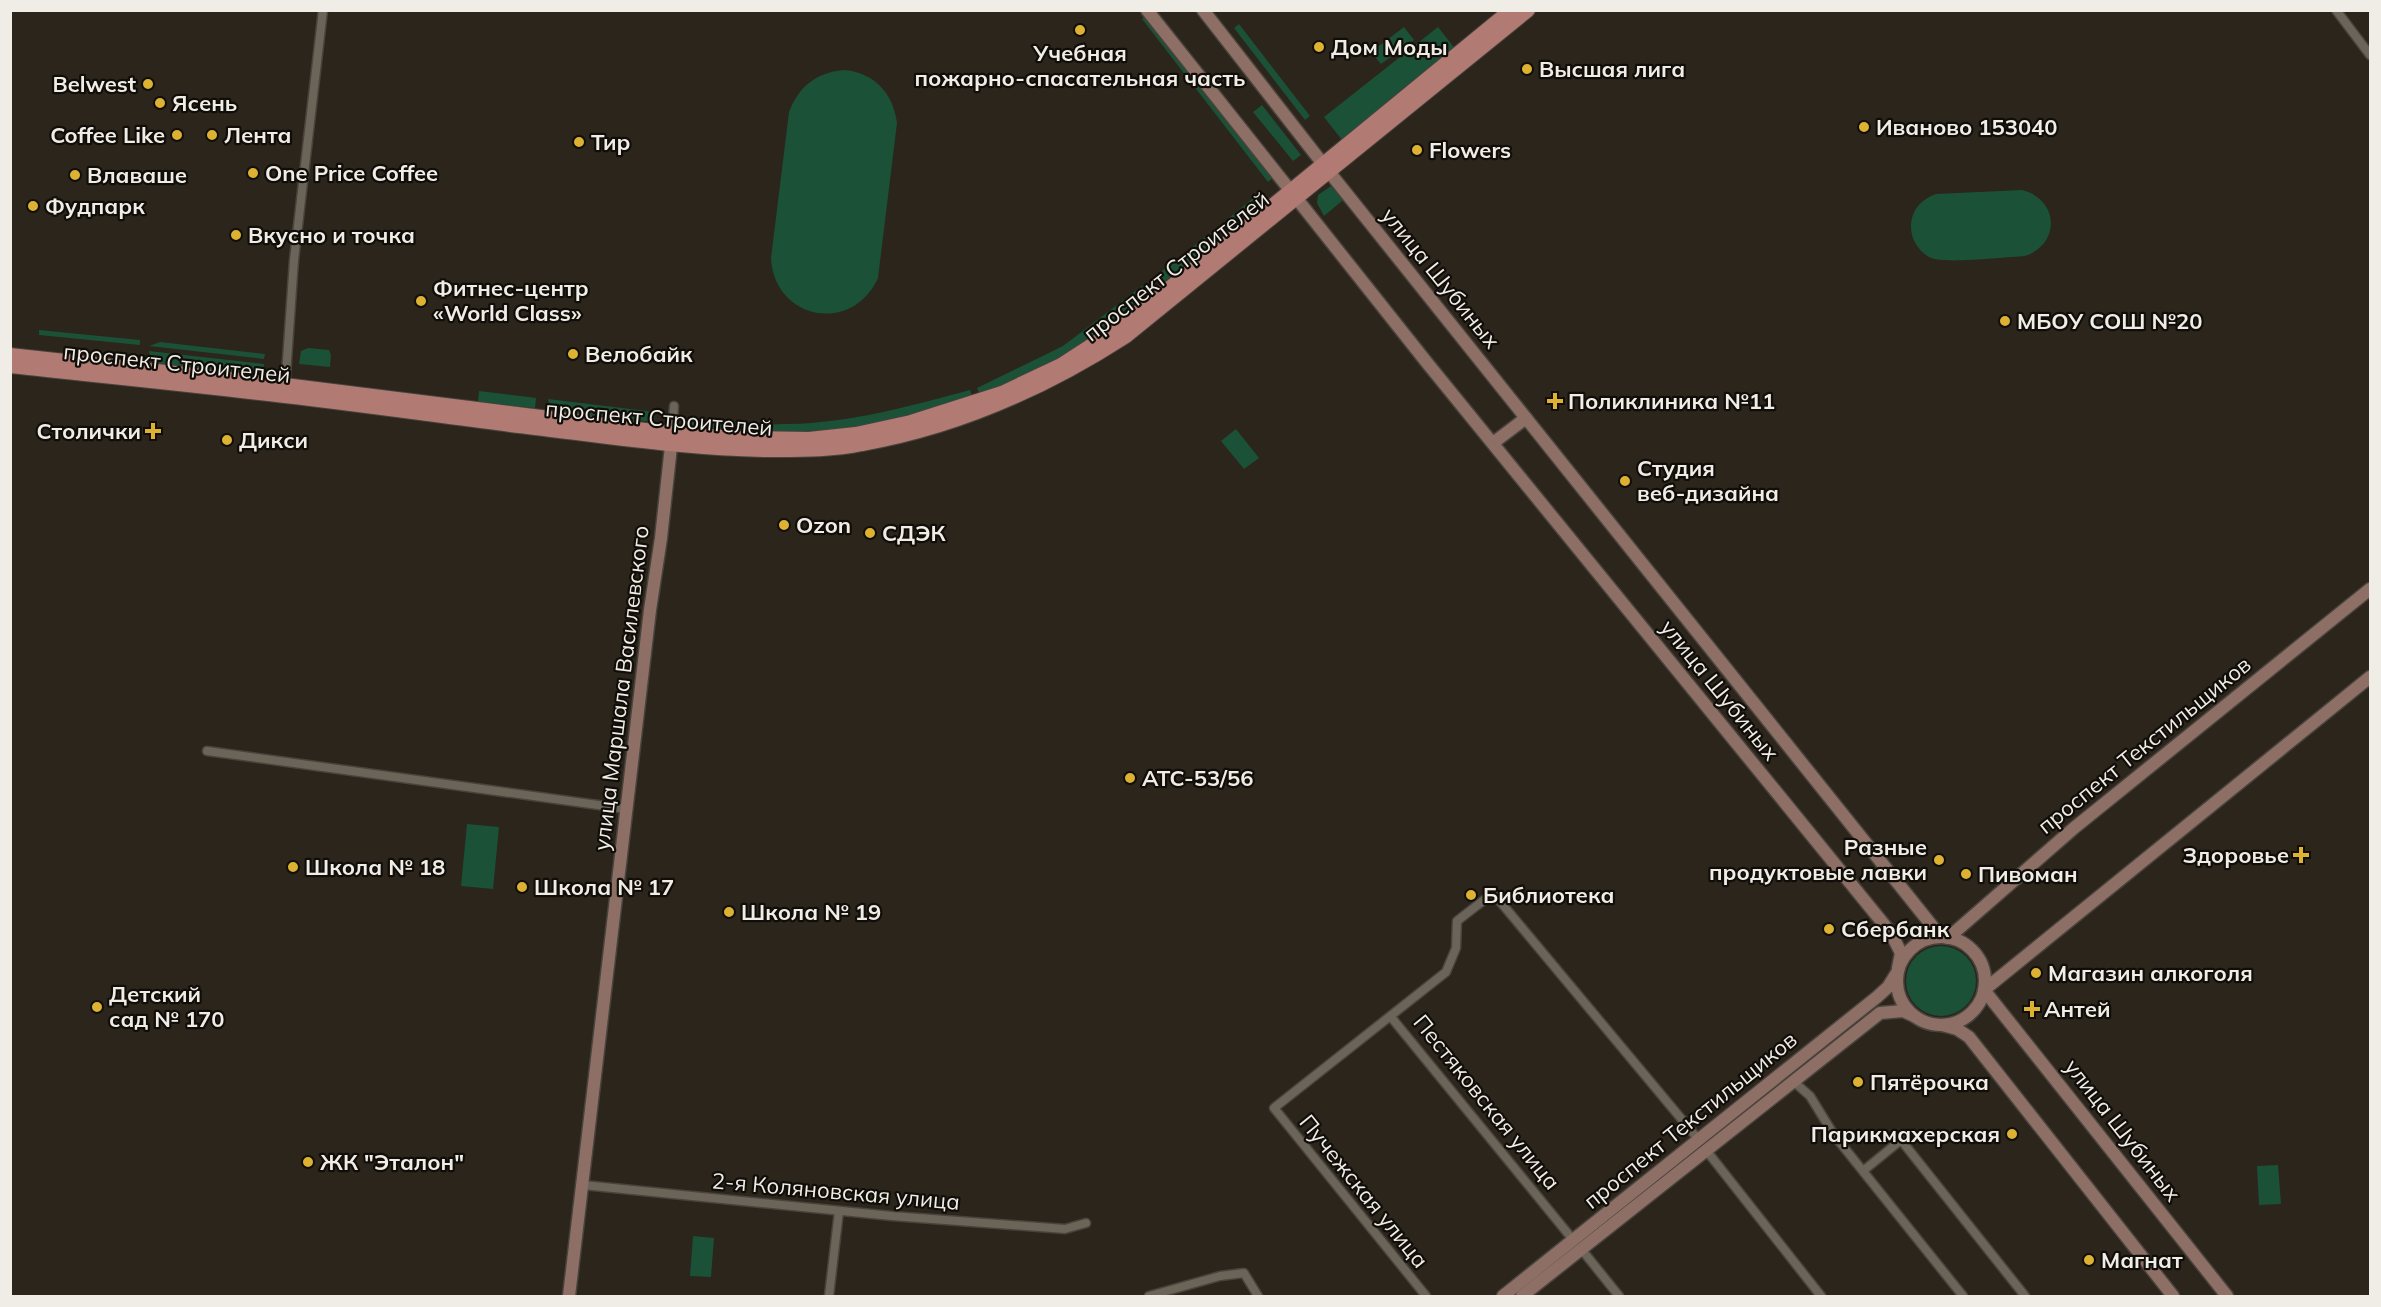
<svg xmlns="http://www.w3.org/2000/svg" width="2381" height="1307" viewBox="0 0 2381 1307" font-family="Mulish,sans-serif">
	<rect width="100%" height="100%" fill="#2b251c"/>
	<g fill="#1a5137">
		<path d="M 1148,14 L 1274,177 L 1268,182 L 1142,19 Z"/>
		<path d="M 1239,24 L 1310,116 L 1305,120 L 1234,28 Z"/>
		<path d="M 1404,27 L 1414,40 L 1381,64 L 1371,52 Z"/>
		<path d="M 1438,27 L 1456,50 L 1342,140 L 1324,117 Z"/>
		<path d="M 843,70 C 874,72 893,93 897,123 L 878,278 C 852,335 774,320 771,258 L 789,112 C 799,86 816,73 843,70 Z"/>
		<path d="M 1262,105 L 1301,155 L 1293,161 L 1253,112 Z"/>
		<path d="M 1331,186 L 1338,186 L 1348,196 L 1324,216 L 1317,203 L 1318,195 Z"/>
		<path d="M 2022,190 C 2059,199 2061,244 2025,256 C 2007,257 1945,264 1931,258 C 1918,252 1910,238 1911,224 C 1912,209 1922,199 1936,194 Z"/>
		<path d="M 1258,194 L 1265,203 L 1236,227 L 1229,218 Z"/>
		<path d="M 1209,234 L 1215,241 L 1163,283 L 1157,275 Z"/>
		<path d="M 1146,283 L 1151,290 L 1072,351 L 1042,368 L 980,395 L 977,388 L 1063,346 Z"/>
		<path d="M 39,330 L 140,340 L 140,345 L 39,335 Z"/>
		<path d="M 160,342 L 265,354 L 264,359 L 149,346 Z"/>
		<path d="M 308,348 L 329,350 L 331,355 L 330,367 L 299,364 L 301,351 Z"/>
		<path d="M 149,351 L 264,364 L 263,376 L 156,363 L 150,357 Z"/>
		<path d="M 970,390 L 973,399 L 885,422 L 842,429 L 788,432 L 734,431 L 694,427 L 686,418 C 720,421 754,425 788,424 C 850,423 910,406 970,390 Z"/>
		<path d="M 479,391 L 536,398 L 535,408 L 478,402 Z"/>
		<path d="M 548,399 L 655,412 L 654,422 L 557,411 L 550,407 Z"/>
		<path d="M 1236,429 L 1259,458 L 1244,469 L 1221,441 Z"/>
		<path d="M 467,824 L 499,827 L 493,889 L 461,886 Z"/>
		<circle cx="1941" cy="981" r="35"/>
		<path d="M 2278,1165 L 2281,1204 L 2259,1205 L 2257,1166 Z"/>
		<path d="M 693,1236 L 714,1238 L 711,1277 L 690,1276 Z"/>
	</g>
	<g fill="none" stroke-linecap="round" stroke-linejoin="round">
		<g stroke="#48433c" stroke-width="11">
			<g id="street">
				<path d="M 2336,10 L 2370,55"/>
				<path d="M 285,389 L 294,260 L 323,10"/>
				<path d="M 672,433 L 674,406"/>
				<path d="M 207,751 L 627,809"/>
				<path d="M 1391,1017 L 1574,1241"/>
				<path d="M 1793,1081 L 1810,1096 L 1834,1135 L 1963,1296"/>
				<path d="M 1706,1150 L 1821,1296"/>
				<path d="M 1863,1171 L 1901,1140 L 2025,1296"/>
				<path d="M 583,1185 L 892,1216 L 1065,1229 L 1086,1223"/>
				<path d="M 1582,1250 L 1619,1296"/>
				<path d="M 829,1296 L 839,1211"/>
				<path d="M 1149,1296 L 1220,1276 L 1244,1273 L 1258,1296"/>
				<path d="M 1426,1296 L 1274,1108 L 1446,972 L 1456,948 L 1457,921 L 1493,893 L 1699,1140"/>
			</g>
		</g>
		<g stroke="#48433c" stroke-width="15">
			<g id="secondary">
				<path d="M 1147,10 L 1428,364 L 1891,933 L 1901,953 L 1898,968"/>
				<path d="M 1203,10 L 1330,173 L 1941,937"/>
				<path d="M 1493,443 L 1526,418"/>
				<circle cx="1941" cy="981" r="44"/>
				<path d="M 1948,938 L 2074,828 L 2370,589"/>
				<path d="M 1984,990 L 2370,677"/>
				<path d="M 1984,990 L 2227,1296"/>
				<path d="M 1942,1025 L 1957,1029 L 1969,1037 L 2173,1296"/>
				<path d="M 569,1296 L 650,610 L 661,538 L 672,437"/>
				<path d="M 1503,1296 L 1877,997 L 1888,987 L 1898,971"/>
				<path d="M 1522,1296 L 1880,1013 L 1903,1011 L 1914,1016"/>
			</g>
		</g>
		<g stroke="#48433c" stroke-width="16">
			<g id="primary">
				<path d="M 10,355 L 285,385 L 661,432 L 737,438 L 809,439 L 856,434 L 911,422 L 1002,393 L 1061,365 L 1118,328 L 1227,243 L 1511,10"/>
				<path d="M 10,366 C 102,376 194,385 285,396 C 363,405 441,416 519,426 C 604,436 690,450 776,450 C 805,450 834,450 862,444 C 958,427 1044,389 1126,336 L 1528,10"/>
			</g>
		</g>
		<use href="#street" stroke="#6b6459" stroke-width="8"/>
		<use href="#secondary" stroke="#8e6f66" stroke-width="12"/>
		<use href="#primary" stroke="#b17b73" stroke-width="14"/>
	</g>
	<g fill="#ddb233" stroke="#110e0a" stroke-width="2">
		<circle cx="1080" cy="30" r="6"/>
		<circle cx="1319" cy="47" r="6"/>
		<circle cx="1527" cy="69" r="6"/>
		<circle cx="148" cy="84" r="6"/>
		<circle cx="160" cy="103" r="6"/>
		<circle cx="1864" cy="127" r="6"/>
		<circle cx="177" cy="135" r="6"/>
		<circle cx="212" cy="135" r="6"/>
		<circle cx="579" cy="142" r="6"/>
		<circle cx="1417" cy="150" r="6"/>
		<circle cx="253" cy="173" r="6"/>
		<circle cx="75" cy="175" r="6"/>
		<circle cx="33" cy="206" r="6"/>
		<circle cx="236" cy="235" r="6"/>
		<circle cx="421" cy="301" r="6"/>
		<circle cx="2005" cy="321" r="6"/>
		<circle cx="573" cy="354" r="6"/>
		<path d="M1552 392h6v6h6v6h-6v6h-6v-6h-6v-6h6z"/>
		<path d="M150 422h6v6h6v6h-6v6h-6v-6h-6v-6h6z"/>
		<circle cx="227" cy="440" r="6"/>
		<circle cx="1625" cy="481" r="6"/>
		<circle cx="784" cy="525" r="6"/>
		<circle cx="870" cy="533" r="6"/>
		<circle cx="1130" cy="778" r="6"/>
		<path d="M2298 846h6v6h6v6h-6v6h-6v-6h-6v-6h6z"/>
		<circle cx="1939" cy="860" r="6"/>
		<circle cx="293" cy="867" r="6"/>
		<circle cx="1966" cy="874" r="6"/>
		<circle cx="522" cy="887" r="6"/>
		<circle cx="1471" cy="895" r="6"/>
		<circle cx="729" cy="912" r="6"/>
		<circle cx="1829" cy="929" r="6"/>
		<circle cx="2036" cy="973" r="6"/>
		<circle cx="97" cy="1007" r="6"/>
		<path d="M2029 1000h6v6h6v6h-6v6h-6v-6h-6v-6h6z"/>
		<circle cx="1858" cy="1082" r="6"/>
		<circle cx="2012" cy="1134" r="6"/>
		<circle cx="308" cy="1162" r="6"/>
		<circle cx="2089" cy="1260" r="6"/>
	</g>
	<g text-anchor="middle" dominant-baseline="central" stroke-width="4.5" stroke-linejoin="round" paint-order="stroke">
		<g font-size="22" font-weight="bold" fill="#f0ece6" stroke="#110e0a" text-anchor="start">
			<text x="1331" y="47">Дом Моды</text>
			<text x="1080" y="53" text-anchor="middle">Учебная<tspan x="1080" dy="25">пожарно-спасательная часть</tspan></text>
			<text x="1539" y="69">Высшая лига</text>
			<text x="136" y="84" text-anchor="end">Belwest</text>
			<text x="172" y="103">Ясень</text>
			<text x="1876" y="127">Иваново 153040</text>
			<text x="165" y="135" text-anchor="end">Coffee Like</text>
			<text x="224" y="135">Лента</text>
			<text x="591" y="142">Тир</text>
			<text x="1429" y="150">Flowers</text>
			<text x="265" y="173">One Price Coffee</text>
			<text x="87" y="175">Влаваше</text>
			<text x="45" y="206">Фудпарк</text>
			<text x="248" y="235">Вкусно и точка</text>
			<text x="433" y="288">Фитнес-центр<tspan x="433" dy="25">«World Class»</tspan></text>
			<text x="2017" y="321">МБОУ СОШ №20</text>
			<text x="585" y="354">Велобайк</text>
			<text x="1568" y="401">Поликлиника №11</text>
			<text x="141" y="431" text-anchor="end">Столички</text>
			<text x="239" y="440">Дикси</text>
			<text x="1637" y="468">Студия<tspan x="1637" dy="25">веб-дизайна</tspan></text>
			<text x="796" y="525">Ozon</text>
			<text x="882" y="533">СДЭК</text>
			<text x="1142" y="778">АТС-53/56</text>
			<text x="1927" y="847" text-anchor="end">Разные<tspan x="1927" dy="25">продуктовые лавки</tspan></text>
			<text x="2289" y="855" text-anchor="end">Здоровье</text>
			<text x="305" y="867">Школа № 18</text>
			<text x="1978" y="874">Пивоман</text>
			<text x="534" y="887">Школа № 17</text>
			<text x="1483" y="895">Библиотека</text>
			<text x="741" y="912">Школа № 19</text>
			<text x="1841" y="929">Сбербанк</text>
			<text x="2048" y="973">Магазин алкоголя</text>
			<text x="109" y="994">Детский<tspan x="109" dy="25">сад № 170</tspan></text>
			<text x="2044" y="1009">Антей</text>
			<text x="1870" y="1082">Пятёрочка</text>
			<text x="2000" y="1134" text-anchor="end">Парикмахерская</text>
			<text x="320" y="1162">ЖК "Эталон"</text>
			<text x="2101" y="1260">Магнат</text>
		</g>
		<g font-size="22" fill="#f0ece6" stroke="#110e0a">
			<text transform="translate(1176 266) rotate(-38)">проспект Строителей</text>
			<text transform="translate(1441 278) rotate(51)">улица Шубиных</text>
			<text transform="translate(177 363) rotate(6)">проспект Строителей</text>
			<text transform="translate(659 418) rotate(5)">проспект Строителей</text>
			<text transform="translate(621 688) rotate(-83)">улица Маршала Василевского</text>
			<text transform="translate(1720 690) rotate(51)">улица Шубиных</text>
			<text transform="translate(2144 745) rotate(-39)">проспект Текстильщиков</text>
			<text transform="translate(1487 1102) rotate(51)">Пестяковская улица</text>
			<text transform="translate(1690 1120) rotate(-39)">проспект Текстильщиков</text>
			<text transform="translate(2123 1130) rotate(52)">улица Шубиных</text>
			<text transform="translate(836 1191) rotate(5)">2-я Коляновская улица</text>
			<text transform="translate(1364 1191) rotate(51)">Пучежская улица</text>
		</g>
	</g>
	<rect width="2381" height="1307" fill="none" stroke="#f0ece6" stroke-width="24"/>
</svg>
